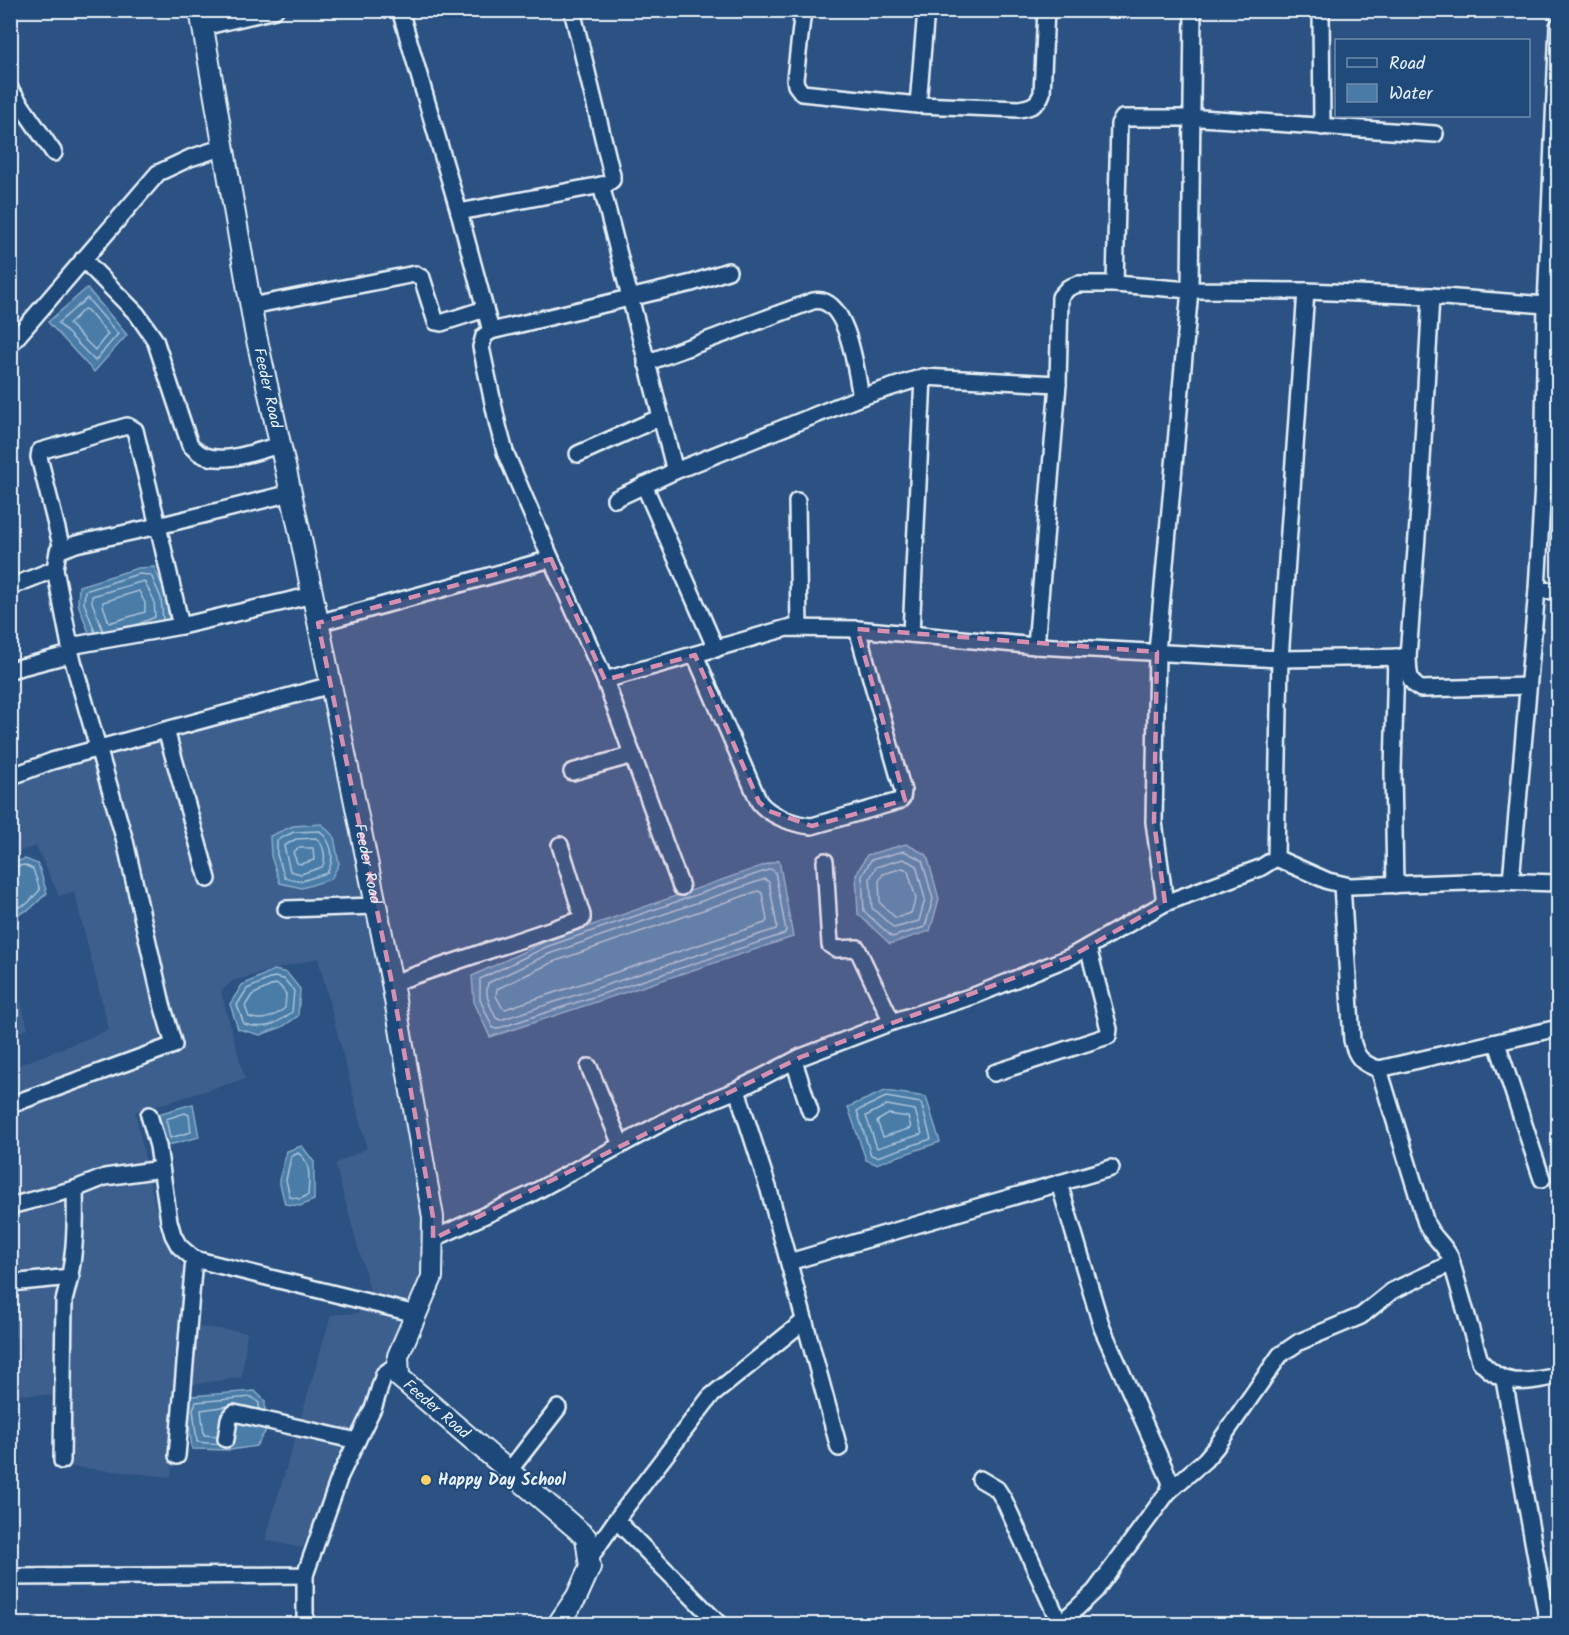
<svg xmlns="http://www.w3.org/2000/svg" width="1569" height="1635" viewBox="0 0 1569 1635" font-family="Kalam,sans-serif">
	<rect width="100%" height="100%" fill="#2b5282"/>
	<filter id="ink" filterUnits="userSpaceOnUse"><feTurbulence type="fractalNoise" baseFrequency=".0167" numOctaves="2"/><feDisplacementMap in="SourceGraphic" scale="12" xChannelSelector="R" yChannelSelector="G"/><feConvolveMatrix kernelMatrix="1 2 1 2 8 2 1 2 1" color-interpolation-filters="sRGB"/></filter>
	<g filter="url(#ink)">
		<g fill="#3d5f8e">
			<path d="M 326,695 L 428,1220 L 426,1276 L 302,1548 L 265,1540 L 331,1315 L 358,1313 L 370,1290 L 335,1164 L 367,1148 L 318,958 L 232,981 L 221,992 L 245,1079 L 135,1112 L 161,1234 L 183,1267 L 182,1325 L 247,1332 L 242,1377 L 177,1387 L 171,1477 L 65,1466 L 61,1396 L 18,1394 L 22,1337 L 11,1337 L 11,1068 L 109,1030 L 74,891 L 59,896 L 36,846 L 11,854 L 11,783 L 70,761 Z"/>
			<path d="M 20,997 L 28,1029 L 11,1034 L 11,999 Z"/>
		</g>
		<g fill="#4a7ba7" stroke="#89aac7" stroke-width="1.5">
			<path d="M 87,288 L 127,335 L 94,372 L 48,322 Z"/>
			<path d="M 154,567 L 167,597 L 169,624 C 155,636 114,650 95,648 L 78,604 L 79,586 L 138,568 Z"/>
			<path d="M 322,824 L 334,837 L 339,864 L 331,879 L 302,888 L 280,883 L 271,856 L 270,836 L 293,826 Z"/>
			<path d="M 906,844 L 927,855 L 939,899 L 930,931 L 890,944 L 858,914 L 856,875 L 867,855 Z"/>
			<path d="M 25,859 L 38,864 L 47,893 L 30,909 L 11,917 L 11,863 Z"/>
			<path d="M 779,860 L 793,937 L 490,1037 L 474,1002 L 472,976 L 544,942 Z"/>
			<path d="M 274,970 L 287,973 L 300,989 L 298,1016 L 282,1027 L 260,1035 L 238,1029 L 230,1004 L 242,985 Z"/>
			<path d="M 885,1091 L 926,1097 L 940,1142 L 876,1164 L 866,1160 L 848,1107 Z"/>
			<path d="M 193,1104 L 199,1137 L 165,1146 L 158,1114 Z"/>
			<path d="M 302,1146 L 314,1162 L 314,1200 L 300,1206 L 285,1204 L 279,1180 L 287,1151 Z"/>
			<path d="M 255,1391 L 265,1401 L 265,1432 L 256,1446 L 230,1450 L 192,1449 L 187,1407 L 191,1396 Z"/>
		</g>
		<g fill="none" stroke-linecap="round" stroke-linejoin="round">
			<g stroke="#a9c2d8" stroke-width="1.5">
				<path d="M 87,298 L 118,334 L 95,361 L 58,323 Z"/>
				<path d="M 84,309 L 87,310 L 108,334 L 95,350 L 69,324 Z"/>
				<path d="M 139,591 L 145,603 L 145,612 L 109,623 L 103,605 L 103,602 Z"/>
				<path d="M 103,631 L 92,602 L 92,596 L 144,581 L 154,600 L 155,617 L 136,625"/>
				<path d="M 95,632 L 84,603 L 85,591 L 138,574 L 151,575 L 161,598 L 163,620"/>
				<path d="M 320,831 C 332,843 336,858 327,873 L 302,881 L 285,878 L 277,855 L 277,840 L 294,832 Z"/>
				<path d="M 296,839 L 316,838 C 324,844 327,859 322,867 L 301,874 L 290,871 L 284,846 Z"/>
				<path d="M 299,848 L 313,848 L 314,860 L 301,864 L 297,863 L 293,852 Z"/>
				<path d="M 904,851 L 922,860 L 933,899 L 925,927 L 892,937 L 864,911 L 862,876 L 871,860 Z"/>
				<path d="M 903,859 L 916,865 L 925,899 L 919,921 L 894,928 L 872,908 L 870,878 L 876,867 Z"/>
				<path d="M 10,868 L 24,865 L 33,869 L 40,890 L 27,904 L 10,910"/>
				<path d="M 903,868 L 908,871 L 916,899 L 911,913 L 896,918 L 880,903 L 879,881 L 883,874 Z"/>
				<path d="M 771,869 L 775,872 L 786,931 L 784,934 L 496,1029 L 493,1028 L 480,1000 L 480,979 L 546,947 Z"/>
				<path d="M 765,879 L 769,882 L 777,926 L 776,929 L 500,1020 L 496,1018 C 491,1007 484,996 488,983 L 549,954 Z"/>
				<path d="M 758,891 L 762,893 L 767,920 L 765,923 L 505,1009 L 502,1007 L 496,996 L 497,989 L 553,962 Z"/>
				<path d="M 274,977 L 284,979 L 294,991 L 292,1012 C 274,1026 265,1030 244,1024 L 237,1005 L 247,989 Z"/>
				<path d="M 275,984 L 280,986 L 286,994 L 285,1008 C 274,1017 263,1022 249,1017 L 245,1006 L 252,995 Z"/>
				<path d="M 886,1097 L 921,1103 L 931,1139 L 877,1157 L 871,1155 L 857,1111 Z"/>
				<path d="M 887,1105 L 915,1110 L 922,1134 L 877,1148 L 866,1116 Z"/>
				<path d="M 185,1113 L 189,1115 L 191,1132 L 170,1138 L 166,1119 Z"/>
				<path d="M 889,1114 L 908,1117 L 911,1128 L 883,1137 L 877,1121 Z"/>
				<path d="M 298,1153 C 312,1162 309,1180 308,1195 L 300,1199 L 290,1197 L 286,1180 L 291,1157 Z"/>
				<path d="M 217,1436 L 204,1435 L 201,1410 L 228,1406"/>
				<path d="M 219,1444 L 197,1442 L 193,1409 L 196,1402 L 252,1397 L 259,1403 L 259,1409"/>
			</g>
			<g stroke="#e8f1f8" stroke-width="20">
				<g id="minor">
					<path d="M 400,10 L 459,212 L 607,184 L 612,180 L 612,175 L 572,10"/>
					<path d="M 803,10 L 795,79 L 796,85 L 802,93 L 918,105 L 1019,109 C 1031,107 1038,105 1042,93 L 1046,10"/>
					<path d="M 1321,10 L 1322,127"/>
					<path d="M 203,27 L 275,10"/>
					<path d="M 10,89 L 54,153"/>
					<path d="M 918,105 L 926,10"/>
					<path d="M 601,185 L 675,471"/>
					<path d="M 459,212 L 491,331"/>
					<path d="M 83,259 L 137,314 L 155,340 L 190,445 C 194,448 197,452 201,454 C 224,466 258,450 281,445"/>
					<path d="M 1115,284 L 1119,124 L 1123,118 L 1201,118 L 1435,134"/>
					<path d="M 251,306 L 415,274 L 422,278 L 436,322 L 441,323 L 485,309"/>
					<path d="M 10,345 L 158,173 L 190,158 L 224,147"/>
					<path d="M 646,363 L 813,301 C 848,294 856,372 861,397"/>
					<path d="M 578,454 L 661,417"/>
					<path d="M 644,485 L 716,649"/>
					<path d="M 615,499 L 675,471 L 861,397 L 923,377 L 1058,384"/>
					<path d="M 797,501 L 799,628"/>
					<path d="M 62,549 L 39,457 L 40,451 L 127,426 L 135,430 L 158,526 L 291,493"/>
					<path d="M 551,559 L 505,452 L 498,426 L 481,347 L 484,336 L 491,331 L 692,283 L 728,271"/>
					<path d="M 10,587 L 55,569"/>
					<path d="M 1537,590 L 1558,591"/>
					<path d="M 318,623 L 551,559 L 605,680 L 681,887"/>
					<path d="M 911,634 L 923,377"/>
					<path d="M 70,646 L 55,569 L 58,551 L 76,544 L 158,526 L 181,626"/>
					<path d="M 1036,646 L 1058,384 L 1060,297 L 1068,288 L 1078,284 L 1115,284 L 1190,290 L 1306,291 L 1431,296"/>
					<path d="M 695,655 L 759,802 C 770,816 795,825 812,826 L 899,801 L 902,798 L 903,791 L 857,629"/>
					<path d="M 10,670 L 71,654 L 70,646 L 181,626 L 313,595"/>
					<path d="M 605,680 L 787,628 L 857,629 L 1036,646 L 1280,659 L 1408,657"/>
					<path d="M 1528,686 L 1421,689 C 1407,682 1409,671 1408,657 L 1420,496 L 1431,296 L 1558,306"/>
					<path d="M 166,730 L 208,879"/>
					<path d="M 572,772 L 633,755"/>
					<path d="M 10,777 L 52,761 L 331,685"/>
					<path d="M 1276,858 L 1328,881 L 1350,886 L 1497,881 L 1558,883"/>
					<path d="M 825,861 L 830,945 L 836,949 L 857,948 L 892,1022"/>
					<path d="M 1511,881 L 1537,590 L 1543,484 L 1546,305 L 1558,26"/>
					<path d="M 1342,885 L 1352,1040 C 1356,1057 1362,1064 1379,1069 L 1558,1028"/>
					<path d="M 1395,885 L 1393,771 L 1396,657"/>
					<path d="M 1165,903 L 1154,822 L 1157,652 L 1190,290 L 1193,10"/>
					<path d="M 286,909 L 375,906"/>
					<path d="M 392,983 L 582,919 L 582,915 L 560,845"/>
					<path d="M 1497,1043 L 1542,1179"/>
					<path d="M 794,1061 L 810,1111"/>
					<path d="M 589,1067 L 621,1145"/>
					<path d="M 1379,1069 L 1426,1223 C 1431,1236 1444,1244 1450,1257 L 1480,1361 C 1505,1389 1526,1382 1558,1376"/>
					<path d="M 994,1073 L 1108,1036 L 1109,1029 L 1088,947"/>
					<path d="M 737,1090 L 769,1190 L 839,1448"/>
					<path d="M 10,1105 L 174,1045 L 162,1004 L 125,841 L 71,654"/>
					<path d="M 149,1115 L 158,1146 L 169,1221 L 173,1235 L 179,1246 L 194,1259 L 416,1314"/>
					<path d="M 1059,1183 L 1102,1328 L 1171,1483 L 1168,1492 L 1095,1591 L 1060,1624"/>
					<path d="M 10,1206 L 75,1189 L 105,1177 L 161,1169"/>
					<path d="M 433,1239 L 529,1195 L 680,1113 L 737,1090 L 801,1057 L 892,1022 L 976,995 L 1070,957 L 1165,903 L 1260,868 L 1276,858 L 1280,659 L 1306,291"/>
					<path d="M 789,1262 L 1111,1168"/>
					<path d="M 10,1283 L 71,1277"/>
					<path d="M 1504,1380 L 1548,1624"/>
					<path d="M 226,1439 L 229,1419 L 234,1413 L 357,1441"/>
					<path d="M 177,1456 L 194,1259"/>
					<path d="M 62,1461 L 64,1301 C 75,1263 76,1228 75,1189"/>
					<path d="M 509,1471 L 558,1408"/>
					<path d="M 980,1479 L 997,1489 L 1004,1500 L 1060,1624"/>
					<path d="M 1168,1492 L 1205,1460 L 1216,1447 L 1280,1355 L 1299,1342 L 1361,1316 L 1392,1291 L 1452,1263"/>
					<path d="M 616,1520 L 719,1624"/>
					<path d="M 589,1559 L 616,1520 L 710,1397 L 804,1321"/>
					<path d="M 305,1575 L 305,1624"/>
					<path d="M 10,1577 L 305,1575 L 340,1476 L 374,1406 L 384,1374 L 398,1364"/>
				</g>
			</g>
			<g stroke="#e8f1f8" stroke-width="24">
				<g id="tertiary">
					<path id="s1" d="M 200,10 L 255,331 L 299,529 L 392,983 L 433,1217 L 432,1277 L 398,1356 L 399,1377 L 586,1537 L 590,1567 L 577,1596 L 558,1624"/>
				</g>
			</g>
			<use href="#minor" stroke="#1f4a7a" stroke-width="15"/>
			<use href="#tertiary" stroke="#1f4a7a" stroke-width="20"/>
		</g>
	</g>
	<path fill="#d78fb1" fill-opacity="0.2" stroke="#d78fb1" stroke-width="4.5" stroke-dasharray="12 8" stroke-linejoin="round" d="M 551,559 L 605,680 L 695,655 L 759,802 L 769,811 L 812,826 L 905,800 L 857,629 L 1157,652 L 1154,822 L 1165,903 L 1070,957 L 801,1057 L 433,1239 L 433,1217 L 392,983 L 318,623 Z"/>
	<circle fill="#ffd166" stroke="#1f4a7a" stroke-width="2" cx="426" cy="1480" r="6"/>
	<g text-anchor="middle" dominant-baseline="central" stroke-width="4.5" stroke-linejoin="round" paint-order="stroke">
		<g font-size="16" fill="#e8f1f8" stroke="#1f4a7a">
			<text stroke="none"><textPath href="#s1" startOffset="384">Feeder Road</textPath></text>
			<text stroke="none"><textPath href="#s1" startOffset="870">Feeder Road</textPath></text>
			<text stroke="none"><textPath href="#s1" startOffset="1446">Feeder Road</textPath></text>
		</g>
		<g font-size="16" font-weight="bold" fill="#e8f1f8" stroke="#1f4a7a" text-anchor="start">
			<text x="438" y="1480">Happy Day School</text>
		</g>
	</g>
	<rect width="1569" height="1635" fill="none" stroke="#1f4a7a" stroke-width="36"/>
	<rect x="18" y="18" width="1533" height="1599" fill="none" stroke="#e8f1f8" stroke-width="2" filter="url(#ink)"/>
	<rect x="1335" y="39" width="195" height="78" fill="#1f4a7a" stroke="#6f8dac" stroke-width="1.5"/>
	<rect x="1347" y="58" width="30" height="9" fill="#1f4a7a" stroke="#6f8dac" stroke-width="1.5"/>
	<text x="1389" y="69" font-size="18" fill="#e8f1f8">Road</text>
	<rect x="1347" y="84" width="30" height="18" fill="#4a7ba7" stroke="#6f8dac" stroke-width="1.5"/>
	<text x="1389" y="99" font-size="18" fill="#e8f1f8">Water</text>
</svg>
